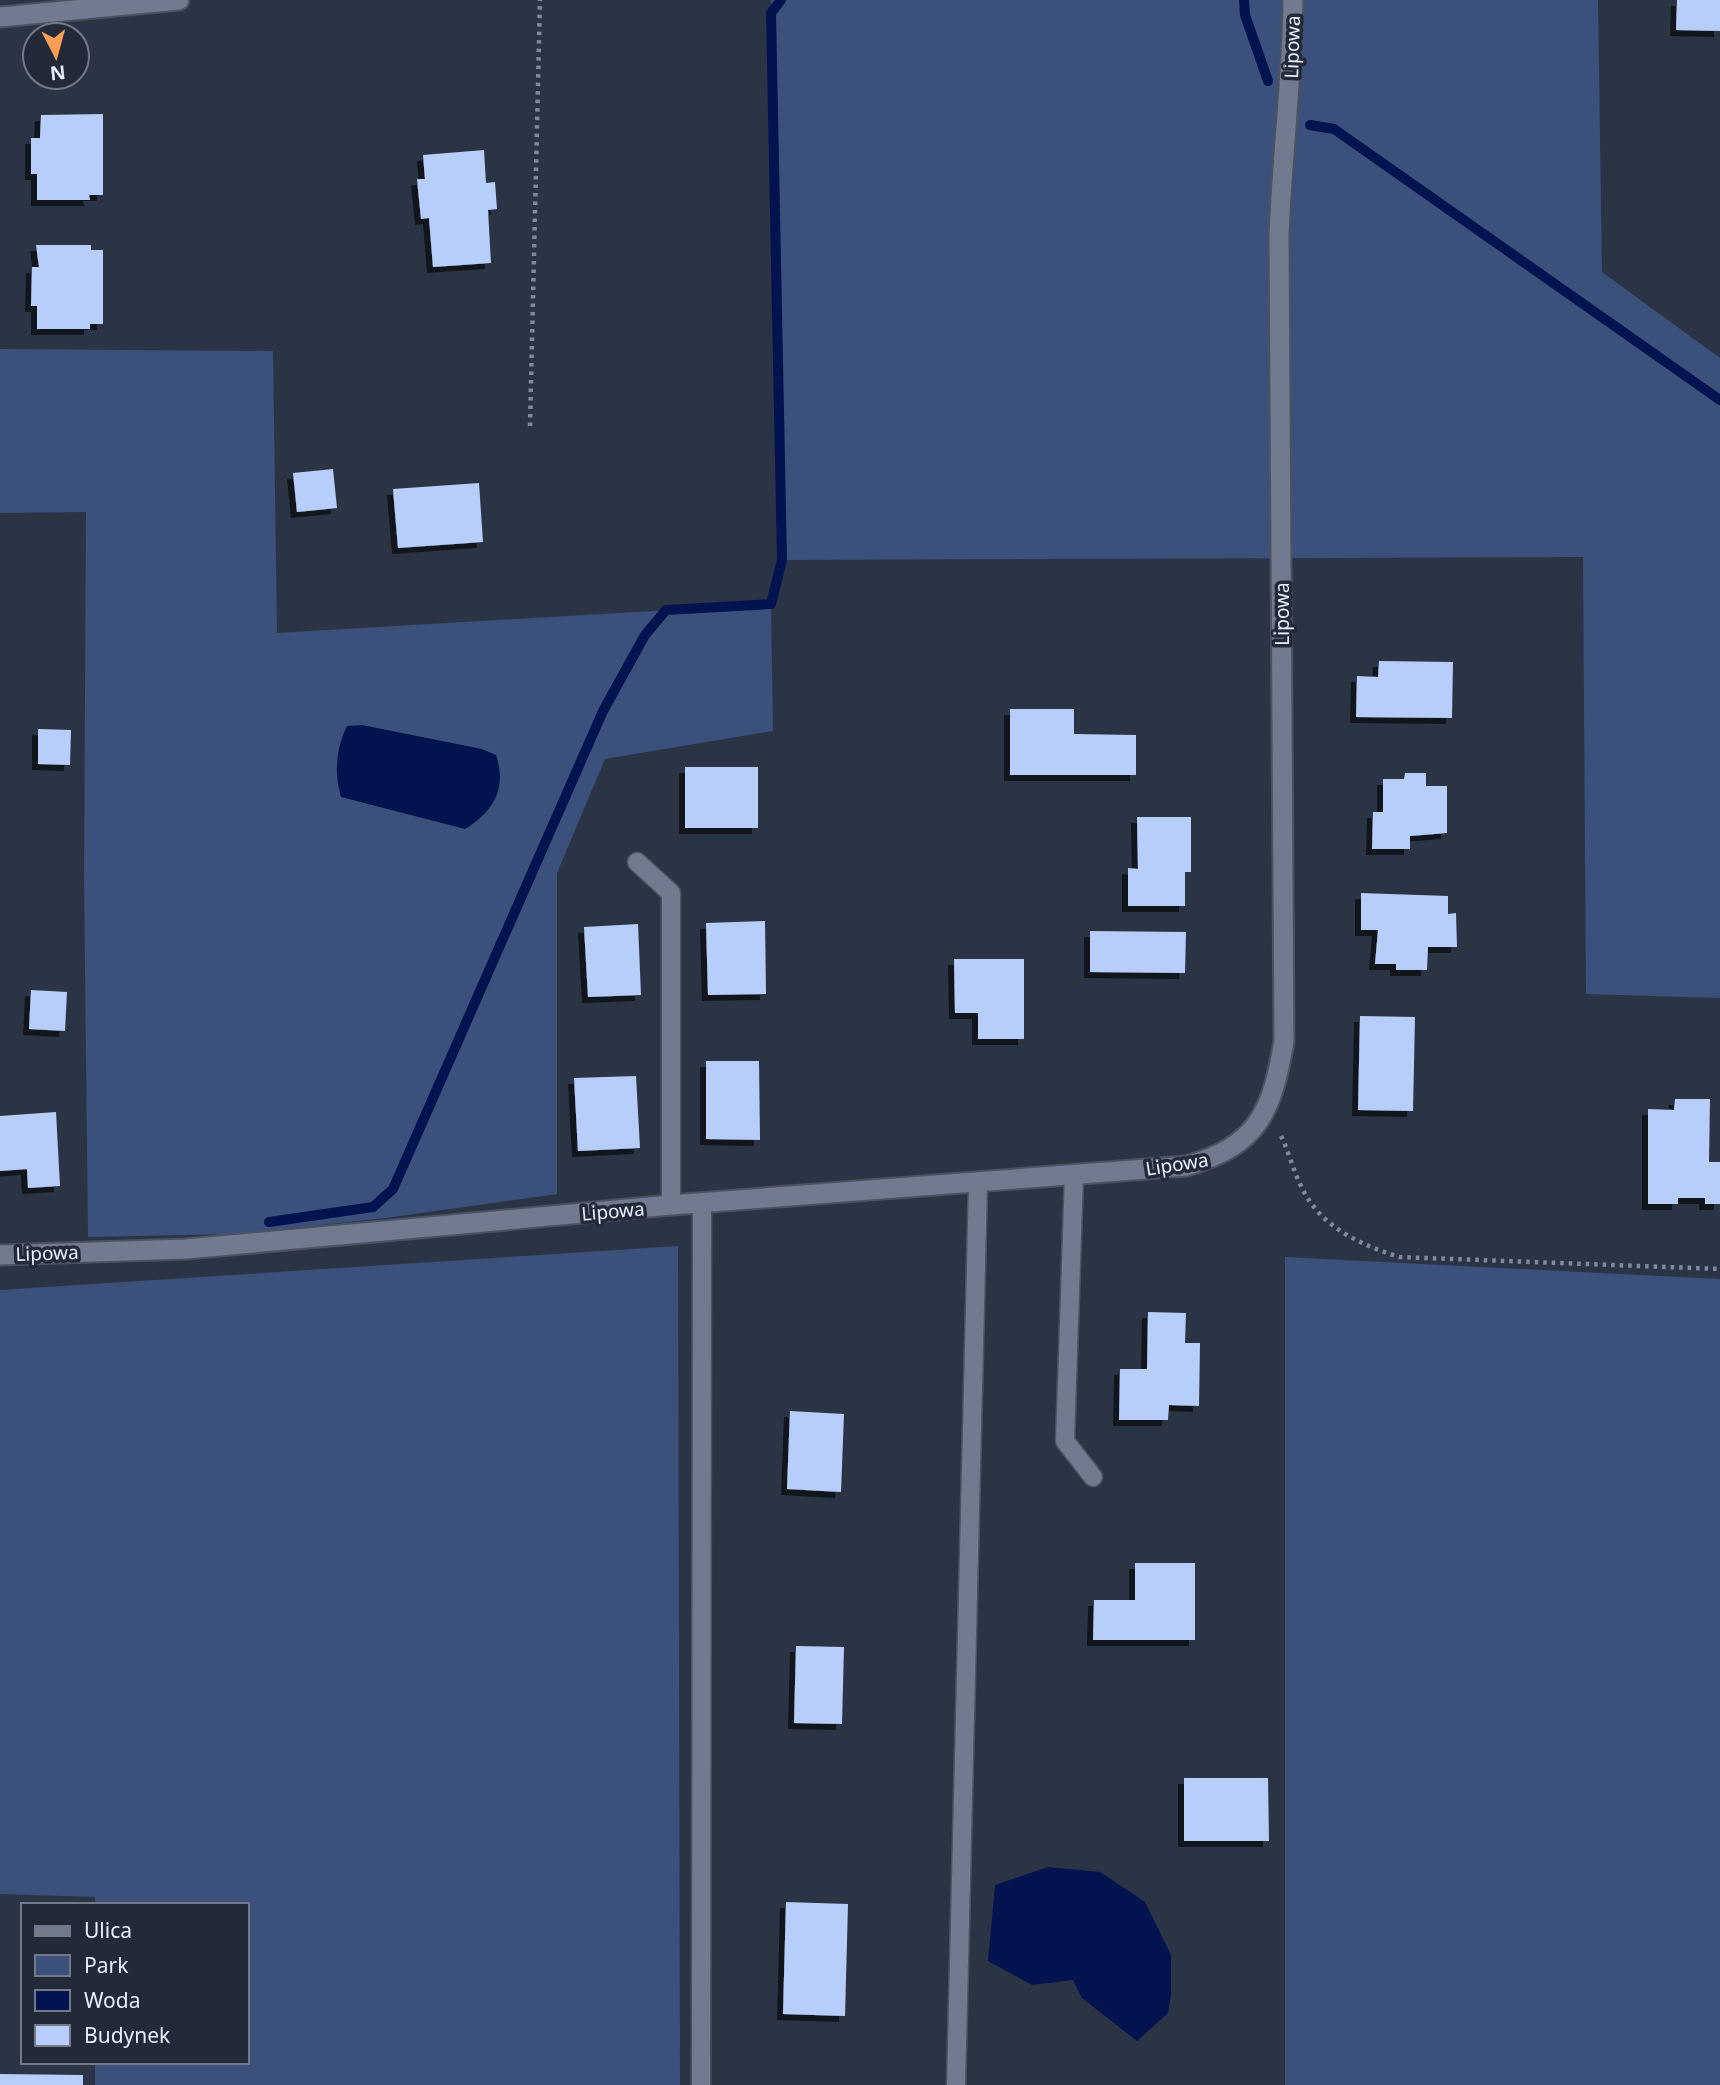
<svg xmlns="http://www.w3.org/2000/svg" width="1720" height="2085" viewBox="0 0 1720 2085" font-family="'Noto Sans',sans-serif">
	<defs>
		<filter id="shadow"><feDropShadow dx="-6" dy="6" stdDeviation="0" flood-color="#0009"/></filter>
	</defs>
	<rect width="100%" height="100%" fill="#2b3445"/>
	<g fill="#3c507c">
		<path d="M 771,0 L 1598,0 L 1602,272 L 1720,358 L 1720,998 L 1586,994 L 1583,557 L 782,560 Z"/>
		<path d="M 0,349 L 273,351 L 277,633 L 771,604 L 773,731 L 605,759 L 557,873 L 557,1194 L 386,1218 L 237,1234 L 88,1237 L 84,878 L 86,512 L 0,513 Z"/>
		<path d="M 678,1246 L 680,2085 L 95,2085 L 95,2062 L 247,2062 L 247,1905 L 95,1905 L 95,1897 L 0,1894 L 0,1290 Z"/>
		<path d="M 1285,1257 L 1720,1279 L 1720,2085 L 1285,2085 Z"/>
	</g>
	<g fill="#021350">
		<path d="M 362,725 L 482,749 L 496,755 C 507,788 494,811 465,829 L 341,797 C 334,773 336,748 347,726 Z"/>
		<path d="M 1048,1867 L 1100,1872 L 1145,1902 L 1171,1955 L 1171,1995 L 1168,2013 L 1137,2041 L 1082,1998 L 1073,1980 L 1032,1985 L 988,1961 L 995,1885 Z"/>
	</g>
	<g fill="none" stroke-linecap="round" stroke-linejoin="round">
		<g stroke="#021350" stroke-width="10">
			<path d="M 1244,0 L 1245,15 L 1268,81"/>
			<path d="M 1310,125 L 1334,129 L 1720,400"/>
			<path d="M 269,1222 L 373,1207 L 393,1189 L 603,711 L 645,635 L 666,610 L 771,604 L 782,560 L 771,13 L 781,0"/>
		</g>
	</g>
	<g fill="#b7cefb" filter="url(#shadow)">
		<path d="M 1677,0 L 1720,0 L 1720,31 L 1676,30 Z"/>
		<path d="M 103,114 L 103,195 L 89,195 L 90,200 L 37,200 L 37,174 L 31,174 L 31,138 L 40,138 L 41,115 Z"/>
		<path d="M 484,150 L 486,183 L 495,182 L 497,209 L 488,210 L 491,263 L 433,267 L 429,218 L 421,219 L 417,179 L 425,179 L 423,155 Z"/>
		<path d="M 36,245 L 91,245 L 91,250 L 103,250 L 103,324 L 90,324 L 90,329 L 37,329 L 37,306 L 31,306 L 32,267 L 39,267 Z"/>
		<path d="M 333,469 L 337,508 L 297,512 L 293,473 Z"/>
		<path d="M 479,483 L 483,542 L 398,548 L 393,489 Z"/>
		<path d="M 1379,661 L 1453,662 L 1452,718 L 1356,717 L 1357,676 L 1378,677 Z"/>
		<path d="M 1010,709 L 1074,709 L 1074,734 L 1136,735 L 1136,775 L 1010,775 Z"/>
		<path d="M 38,729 L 71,730 L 70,765 L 38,764 Z"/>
		<rect x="685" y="767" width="73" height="61"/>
		<path d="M 1405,773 L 1426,773 L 1426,786 L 1447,786 L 1447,833 L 1410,836 L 1410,849 L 1372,849 L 1373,812 L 1383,812 L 1383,779 L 1404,779 Z"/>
		<path d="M 1137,817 L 1191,817 L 1191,872 L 1185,872 L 1185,906 L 1128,906 L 1128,868 L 1138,869 Z"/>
		<path d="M 1361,893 L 1448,896 L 1448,914 L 1456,913 L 1457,947 L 1428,947 L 1427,970 L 1396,970 L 1396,964 L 1375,964 L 1378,930 L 1361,930 Z"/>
		<path d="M 765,921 L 766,994 L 708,995 L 706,923 Z"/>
		<path d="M 638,924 L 641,995 L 588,997 L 584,927 Z"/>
		<path d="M 1090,931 L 1186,932 L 1185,973 L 1090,972 Z"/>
		<path d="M 954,959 L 1024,959 L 1024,1039 L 978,1039 L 978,1013 L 955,1013 Z"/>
		<path d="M 31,990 L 67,992 L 65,1031 L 29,1029 Z"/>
		<path d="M 1360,1016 L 1415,1017 L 1413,1111 L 1358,1110 Z"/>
		<path d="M 706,1061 L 759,1061 L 760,1140 L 706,1139 Z"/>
		<path d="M 636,1076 L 640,1148 L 578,1151 L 574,1078 Z"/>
		<path d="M 1675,1099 L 1710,1099 L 1709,1162 L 1720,1162 L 1720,1204 L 1705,1204 L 1705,1198 L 1678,1198 L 1678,1204 L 1648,1204 L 1648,1109 L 1674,1110 Z"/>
		<path d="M 56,1112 L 60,1186 L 28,1188 L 27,1169 L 0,1171 L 0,1116 Z"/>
		<path d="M 1148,1312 L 1186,1313 L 1185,1343 L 1200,1343 L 1199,1406 L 1169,1405 L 1168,1420 L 1119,1420 L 1120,1369 L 1147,1369 Z"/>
		<path d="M 790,1411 L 844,1414 L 841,1492 L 787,1489 Z"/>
		<path d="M 1135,1563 L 1195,1563 L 1195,1640 L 1093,1640 L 1094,1600 L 1135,1600 Z"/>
		<path d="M 796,1646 L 844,1647 L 842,1724 L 794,1723 Z"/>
		<path d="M 1184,1778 L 1268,1778 L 1269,1841 L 1184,1841 Z"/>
		<path d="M 786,1902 L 848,1904 L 845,2016 L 783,2014 Z"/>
		<path d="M 0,2074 L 83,2075 L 83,2085 L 0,2085 Z"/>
	</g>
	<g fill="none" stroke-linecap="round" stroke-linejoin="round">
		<g stroke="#4b5261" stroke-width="21">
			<g id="service">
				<path d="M 637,862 L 671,893 L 671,1205"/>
				<path d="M 1074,1175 L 1065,1441 L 1093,1477"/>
				<path d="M 701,2085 L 702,1204"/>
				<path d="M 956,2085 L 978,1183"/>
			</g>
		</g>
		<g stroke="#4b5261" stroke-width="23">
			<path id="minor" d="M 0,1255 L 186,1249 L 671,1205 L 1186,1166 C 1258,1146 1272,1112 1284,1041 L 1279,236 C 1282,157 1292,79 1293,0"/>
		</g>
		<g stroke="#4b5261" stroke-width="23">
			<path id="tertiary" d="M 0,17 L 179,0"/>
		</g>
		<g stroke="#828a98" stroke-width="4.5" stroke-dasharray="3.5 5" stroke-linecap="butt">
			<path d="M 530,426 L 540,0"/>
			<path d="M 1281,1136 C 1289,1152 1293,1170 1301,1186 C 1320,1227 1359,1244 1399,1257 L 1720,1269"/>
		</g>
		<use href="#service" stroke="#717a8e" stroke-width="18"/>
		<use href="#minor" stroke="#717a8e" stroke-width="19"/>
		<use href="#tertiary" stroke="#717a8e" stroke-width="19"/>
	</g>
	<g text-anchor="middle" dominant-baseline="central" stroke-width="7" stroke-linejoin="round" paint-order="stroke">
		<g font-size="19" fill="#e9effa" stroke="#222a3a">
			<text transform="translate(1292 47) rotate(-88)">Lipowa</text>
			<text transform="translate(1282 614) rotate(-90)">Lipowa</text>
			<text transform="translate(1177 1164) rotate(-9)">Lipowa</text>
			<text transform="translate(613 1211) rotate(-5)">Lipowa</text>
			<text transform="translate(47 1253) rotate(-2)">Lipowa</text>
		</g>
	</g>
	<rect x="21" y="1903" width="228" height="161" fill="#222a3a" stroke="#727987" stroke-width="2"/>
	<rect x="35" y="1926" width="35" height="10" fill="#717a8e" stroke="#727987" stroke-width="2"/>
	<text x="84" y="1938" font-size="21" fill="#e9effa">Ulica</text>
	<rect x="35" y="1955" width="35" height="21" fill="#3c507c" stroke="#727987" stroke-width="2"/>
	<text x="84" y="1973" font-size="21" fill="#e9effa">Park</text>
	<rect x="35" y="1990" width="35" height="21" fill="#021350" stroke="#727987" stroke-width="2"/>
	<text x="84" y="2008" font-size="21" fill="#e9effa">Woda</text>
	<rect x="35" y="2025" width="35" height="21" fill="#b7cefb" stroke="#727987" stroke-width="2"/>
	<text x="84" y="2043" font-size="21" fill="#e9effa">Budynek</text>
	<g transform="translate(56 56) rotate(174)"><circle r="33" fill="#222a3a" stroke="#727987" stroke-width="2"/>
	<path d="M0-5L12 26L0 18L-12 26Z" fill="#fc9d54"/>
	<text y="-10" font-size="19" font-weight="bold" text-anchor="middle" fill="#e9effa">N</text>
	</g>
</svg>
